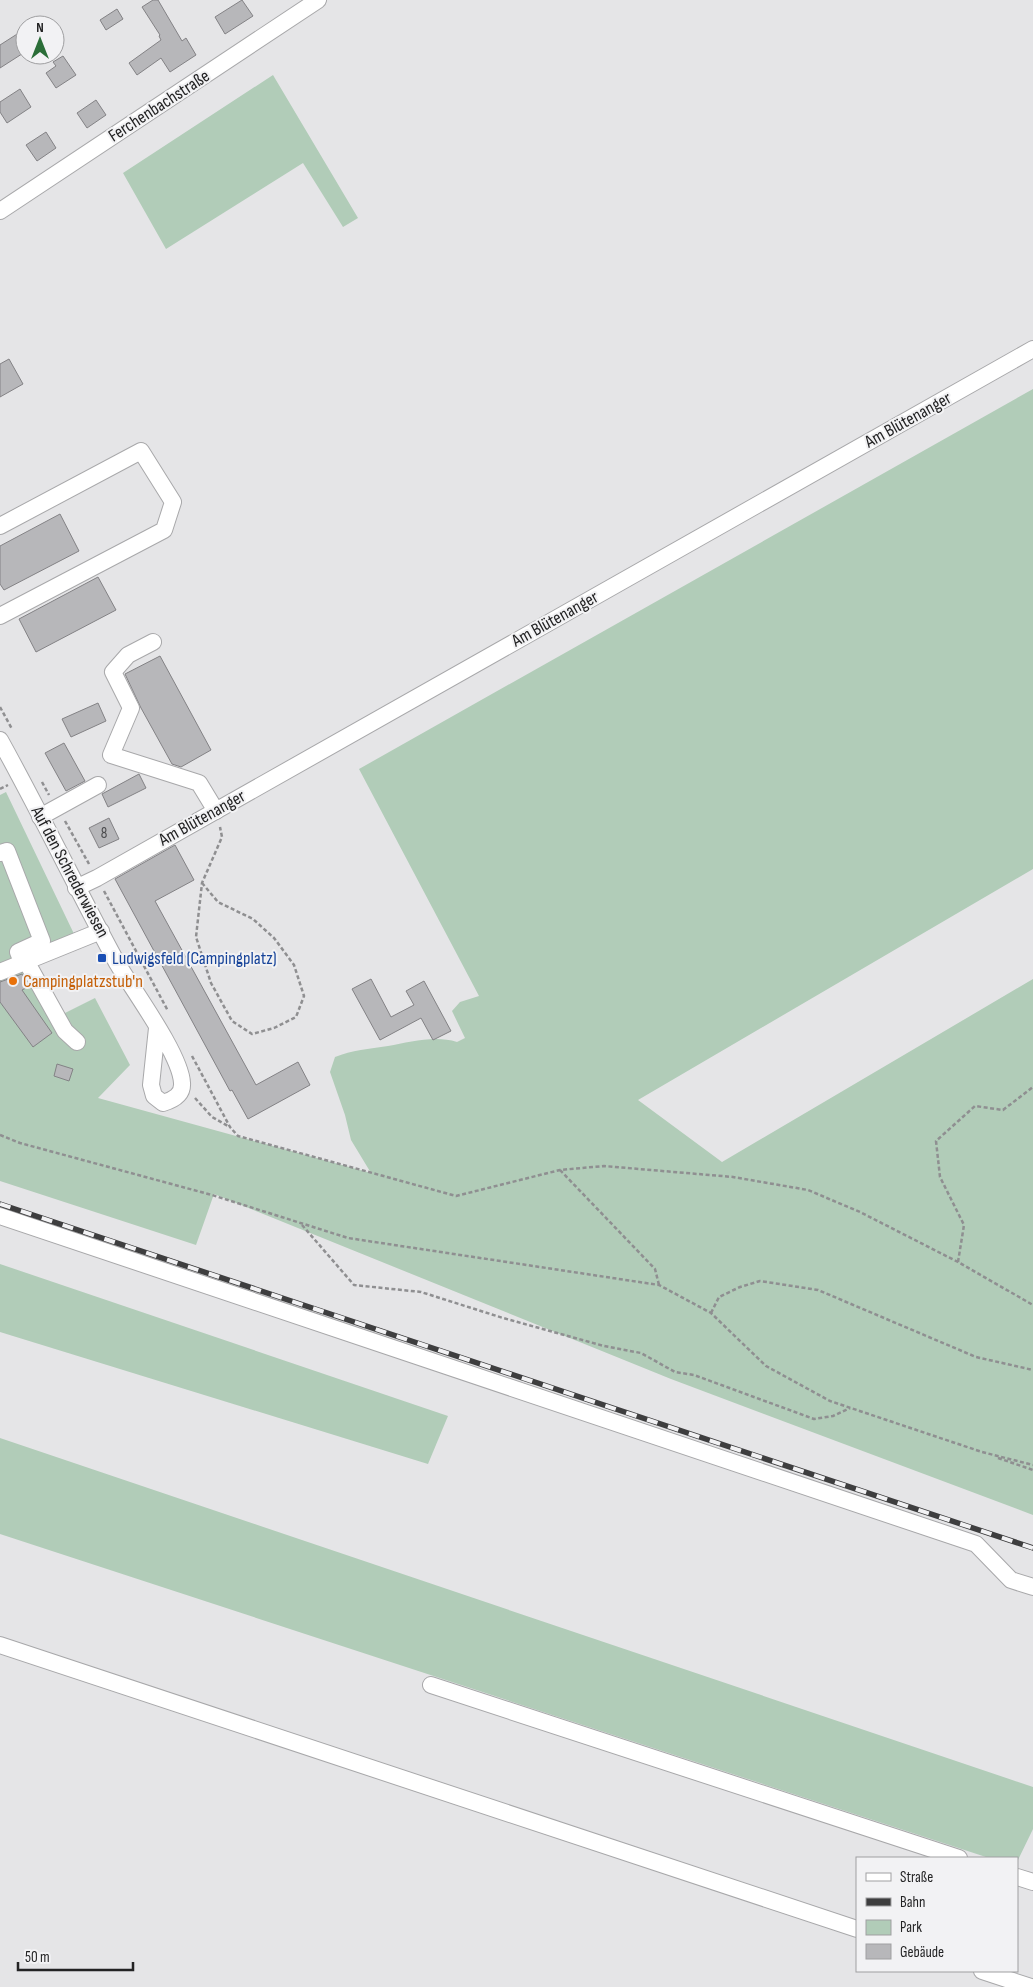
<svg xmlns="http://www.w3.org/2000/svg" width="1033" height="1987" viewBox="0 0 1033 1987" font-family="'Sofia Sans Condensed',sans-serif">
	<rect width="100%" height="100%" fill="#e5e5e7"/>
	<g fill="#b1ccb8">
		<path d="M 273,75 L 358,218 L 343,227 L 303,163 L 166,249 L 123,173 Z"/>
		<path d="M 1033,389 L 1033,869 L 638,1100 L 722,1162 L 1033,979 L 1033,1515 L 671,1379 L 214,1194 L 196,1245 L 0,1181 L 0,795 L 6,792 L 75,936 L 29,954 L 61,1015 L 95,998 L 130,1065 L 98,1098 L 371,1173 L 351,1140 L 345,1115 L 330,1072 L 335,1057 C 352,1050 369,1049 388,1046 C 410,1042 435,1035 457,1042 L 465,1038 L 452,1011 L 460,1002 L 479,996 L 359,769 Z"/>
		<path d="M 0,1264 L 448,1416 L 428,1464 L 0,1332 Z"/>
		<path d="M 0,1438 L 1033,1787 L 1033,1829 L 1017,1862 L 1017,1858 L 989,1858 L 0,1534 Z"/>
	</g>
	<g fill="#b7b7ba" stroke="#838285">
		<path d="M 153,0 L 158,0 L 182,41 L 186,38 L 196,55 L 170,72 L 161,58 L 137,75 L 129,63 L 161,40 L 159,36 L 160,35 L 142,7 Z"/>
		<path d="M 242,0 L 253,16 L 225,34 L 215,17 Z"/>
		<path d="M 117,9 L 123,19 L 106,30 L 100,20 Z"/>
		<path d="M 25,29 L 25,52 L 0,68 L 0,45 Z"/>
		<path d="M 63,56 L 76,75 L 56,88 L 46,73 L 56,66 L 53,62 Z"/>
		<path d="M 20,89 L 31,107 L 7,123 L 0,112 L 0,102 Z"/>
		<path d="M 96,100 L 106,115 L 87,128 L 77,113 Z"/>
		<path d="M 46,132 L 56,148 L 37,161 L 26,145 Z"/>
		<path d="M 9,359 L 23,384 L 0,397 L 0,364 Z"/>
		<path d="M 60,514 L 79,551 L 4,590 L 0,584 L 0,546 Z"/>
		<path d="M 98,577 L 116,610 L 36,652 L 19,619 Z"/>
		<path d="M 160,656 L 211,750 L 181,767 L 172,764 L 141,708 L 125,674 Z"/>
		<path d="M 98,703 L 106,721 L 71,737 L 62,719 Z"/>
		<path d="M 64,743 L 85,781 L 66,791 L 45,753 Z"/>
		<path d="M 139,774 L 146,788 L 108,807 L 102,794 Z"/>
		<path d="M 109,818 L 119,839 L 99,848 L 89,828 Z"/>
		<path d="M 175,845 L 194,880 L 155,901 L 256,1085 L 298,1062 L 310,1085 L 248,1119 L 232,1090 L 230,1091 L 115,879 Z"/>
		<path d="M 22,974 L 28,987 L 22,990 L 52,1033 L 33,1047 L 0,1002 L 0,982 Z"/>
		<path d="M 371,979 L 391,1017 L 414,1005 L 406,991 L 424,981 L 451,1031 L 433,1040 L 421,1018 L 380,1040 L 352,989 Z"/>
		<path d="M 57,1064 L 73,1069 L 69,1081 L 54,1076 Z"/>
	</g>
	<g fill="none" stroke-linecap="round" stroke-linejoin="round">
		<g stroke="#a8a8aa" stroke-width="18">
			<g id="minor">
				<path d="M 0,211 L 318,0"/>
				<path d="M 0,526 L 141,451 L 173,502 L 164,530 L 0,616"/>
				<path d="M 153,642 L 128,655 L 113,672 L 131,708 L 111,755 L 199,783 L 216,811"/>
				<path d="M 0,740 C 41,814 77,889 117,963 C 133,990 181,1055 182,1083 C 183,1095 173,1100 163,1103 L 154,1096 L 151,1085 L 157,1028"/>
				<path d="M 40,817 L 98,785"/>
				<path d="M 0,853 L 7,851 L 42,941 L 18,952 L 22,962"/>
				<path d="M 76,888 L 97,878 L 1033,349"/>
				<path d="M 26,961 L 65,1031 L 77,1042"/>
				<path d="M 0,972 L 101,931"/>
				<path d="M 0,1216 L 976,1544 L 1011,1580 L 1033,1587"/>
				<path d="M 0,1645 L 857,1929"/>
				<path d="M 431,1685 L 959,1858"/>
				<path d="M 1017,1877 L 1033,1882"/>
				<path d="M 982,1971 L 1031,1987"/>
			</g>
		</g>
		<g stroke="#8f8f91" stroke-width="2.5" stroke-dasharray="4 2.5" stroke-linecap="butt">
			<path d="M 0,707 L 12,729"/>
			<path d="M 42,782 L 49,795"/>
			<path d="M 0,789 L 8,785"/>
			<path d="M 65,821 L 89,864"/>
			<path d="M 202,883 L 218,902 L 253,919 L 274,938 L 294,965 L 304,996 L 296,1017 L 274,1028 L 252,1034 L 232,1021 L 211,983 L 196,937 L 202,883 L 222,837 L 220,827"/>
			<path d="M 104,891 L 168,1011"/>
			<path d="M 192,1056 L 230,1127 L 238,1136 L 456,1196 L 560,1170 L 604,1166 L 733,1177 L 808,1190 L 860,1212 L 958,1262 L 1033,1305"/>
			<path d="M 195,1098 L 212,1117 L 228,1126"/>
			<path d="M 0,1135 L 20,1143 L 212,1195 L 348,1238 L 659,1285 L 711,1313 L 766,1366 L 830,1401 L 982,1452 L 1033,1465"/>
			<path d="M 560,1170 L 655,1269 L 659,1285"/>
			<path d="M 302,1225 L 354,1285 L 421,1292 L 503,1318 L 604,1346 L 641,1353 L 675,1372 L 694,1375 L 814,1419 L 833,1416 L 850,1408"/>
			<path d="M 958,1262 L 964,1225 L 940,1177 L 936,1141 L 975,1106 L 1003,1110 L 1033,1087"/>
			<path d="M 711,1313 L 719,1297 L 740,1287 L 760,1281 L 818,1290 L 976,1357 L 1033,1370"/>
			<path d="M 998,1458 L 1033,1470"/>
		</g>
		<use href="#minor" stroke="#fff" stroke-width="16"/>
		<g stroke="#3e3e3f" stroke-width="5.5">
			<path id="rail" d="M 0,1204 L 1033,1548"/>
		</g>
		<use href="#rail" stroke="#f2f2f4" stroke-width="4" stroke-dasharray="11" stroke-linecap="butt"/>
	</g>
	<rect fill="#1a4fb4" stroke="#f2f2f4" stroke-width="2" x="97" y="953" width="10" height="10" rx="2.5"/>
	<circle fill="#e8710a" stroke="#f2f2f4" stroke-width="2" cx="13" cy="981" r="5"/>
	<g text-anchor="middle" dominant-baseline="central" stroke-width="4" stroke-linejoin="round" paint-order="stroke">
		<g font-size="15" fill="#48484a">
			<text x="104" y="833">8</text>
		</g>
		<g font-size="18" fill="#232324" stroke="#f2f2f4">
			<text transform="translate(159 106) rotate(-33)">Ferchenbachstraße</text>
			<text transform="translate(908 420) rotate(-29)">Am Blütenanger</text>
			<text transform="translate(555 619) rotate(-29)">Am Blütenanger</text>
			<text transform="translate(202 818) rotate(-29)">Am Blütenanger</text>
			<text transform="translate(70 872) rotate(62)">Auf den Schrederwiesen</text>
		</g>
		<g font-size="18" fill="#164399" stroke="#f2f2f4" text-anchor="start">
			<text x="112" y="958">Ludwigsfeld (Campingplatz)</text>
		</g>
		<g font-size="18" fill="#c56008" stroke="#f2f2f4" text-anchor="start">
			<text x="23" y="981">Campingplatzstub'n</text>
		</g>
	</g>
	<rect x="856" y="1857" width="162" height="115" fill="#f2f2f4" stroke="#9f9fa1"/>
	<rect x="866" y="1873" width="25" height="8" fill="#ffffff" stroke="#9f9fa1"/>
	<text x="900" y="1882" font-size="15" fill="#232324">Straße</text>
	<rect x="866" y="1898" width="25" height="8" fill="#3e3e3f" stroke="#9f9fa1"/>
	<text x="900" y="1907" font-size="15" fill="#232324">Bahn</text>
	<rect x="866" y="1920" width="25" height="15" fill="#b1ccb8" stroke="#9f9fa1"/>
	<text x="900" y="1932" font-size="15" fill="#232324">Park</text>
	<rect x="866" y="1944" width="25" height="15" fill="#b7b7ba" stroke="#9f9fa1"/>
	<text x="900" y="1957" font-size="15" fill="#232324">Gebäude</text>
	<g transform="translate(40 40)"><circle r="24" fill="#f2f2f4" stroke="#9f9fa1"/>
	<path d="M0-4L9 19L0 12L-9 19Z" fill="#2b6e38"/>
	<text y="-8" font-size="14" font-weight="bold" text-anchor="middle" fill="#232324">N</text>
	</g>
	<path d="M18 1962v8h115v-8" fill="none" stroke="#232324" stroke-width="2.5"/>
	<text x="25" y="1962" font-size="15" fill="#232324" stroke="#f2f2f4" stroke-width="4" paint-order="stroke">50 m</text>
</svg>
